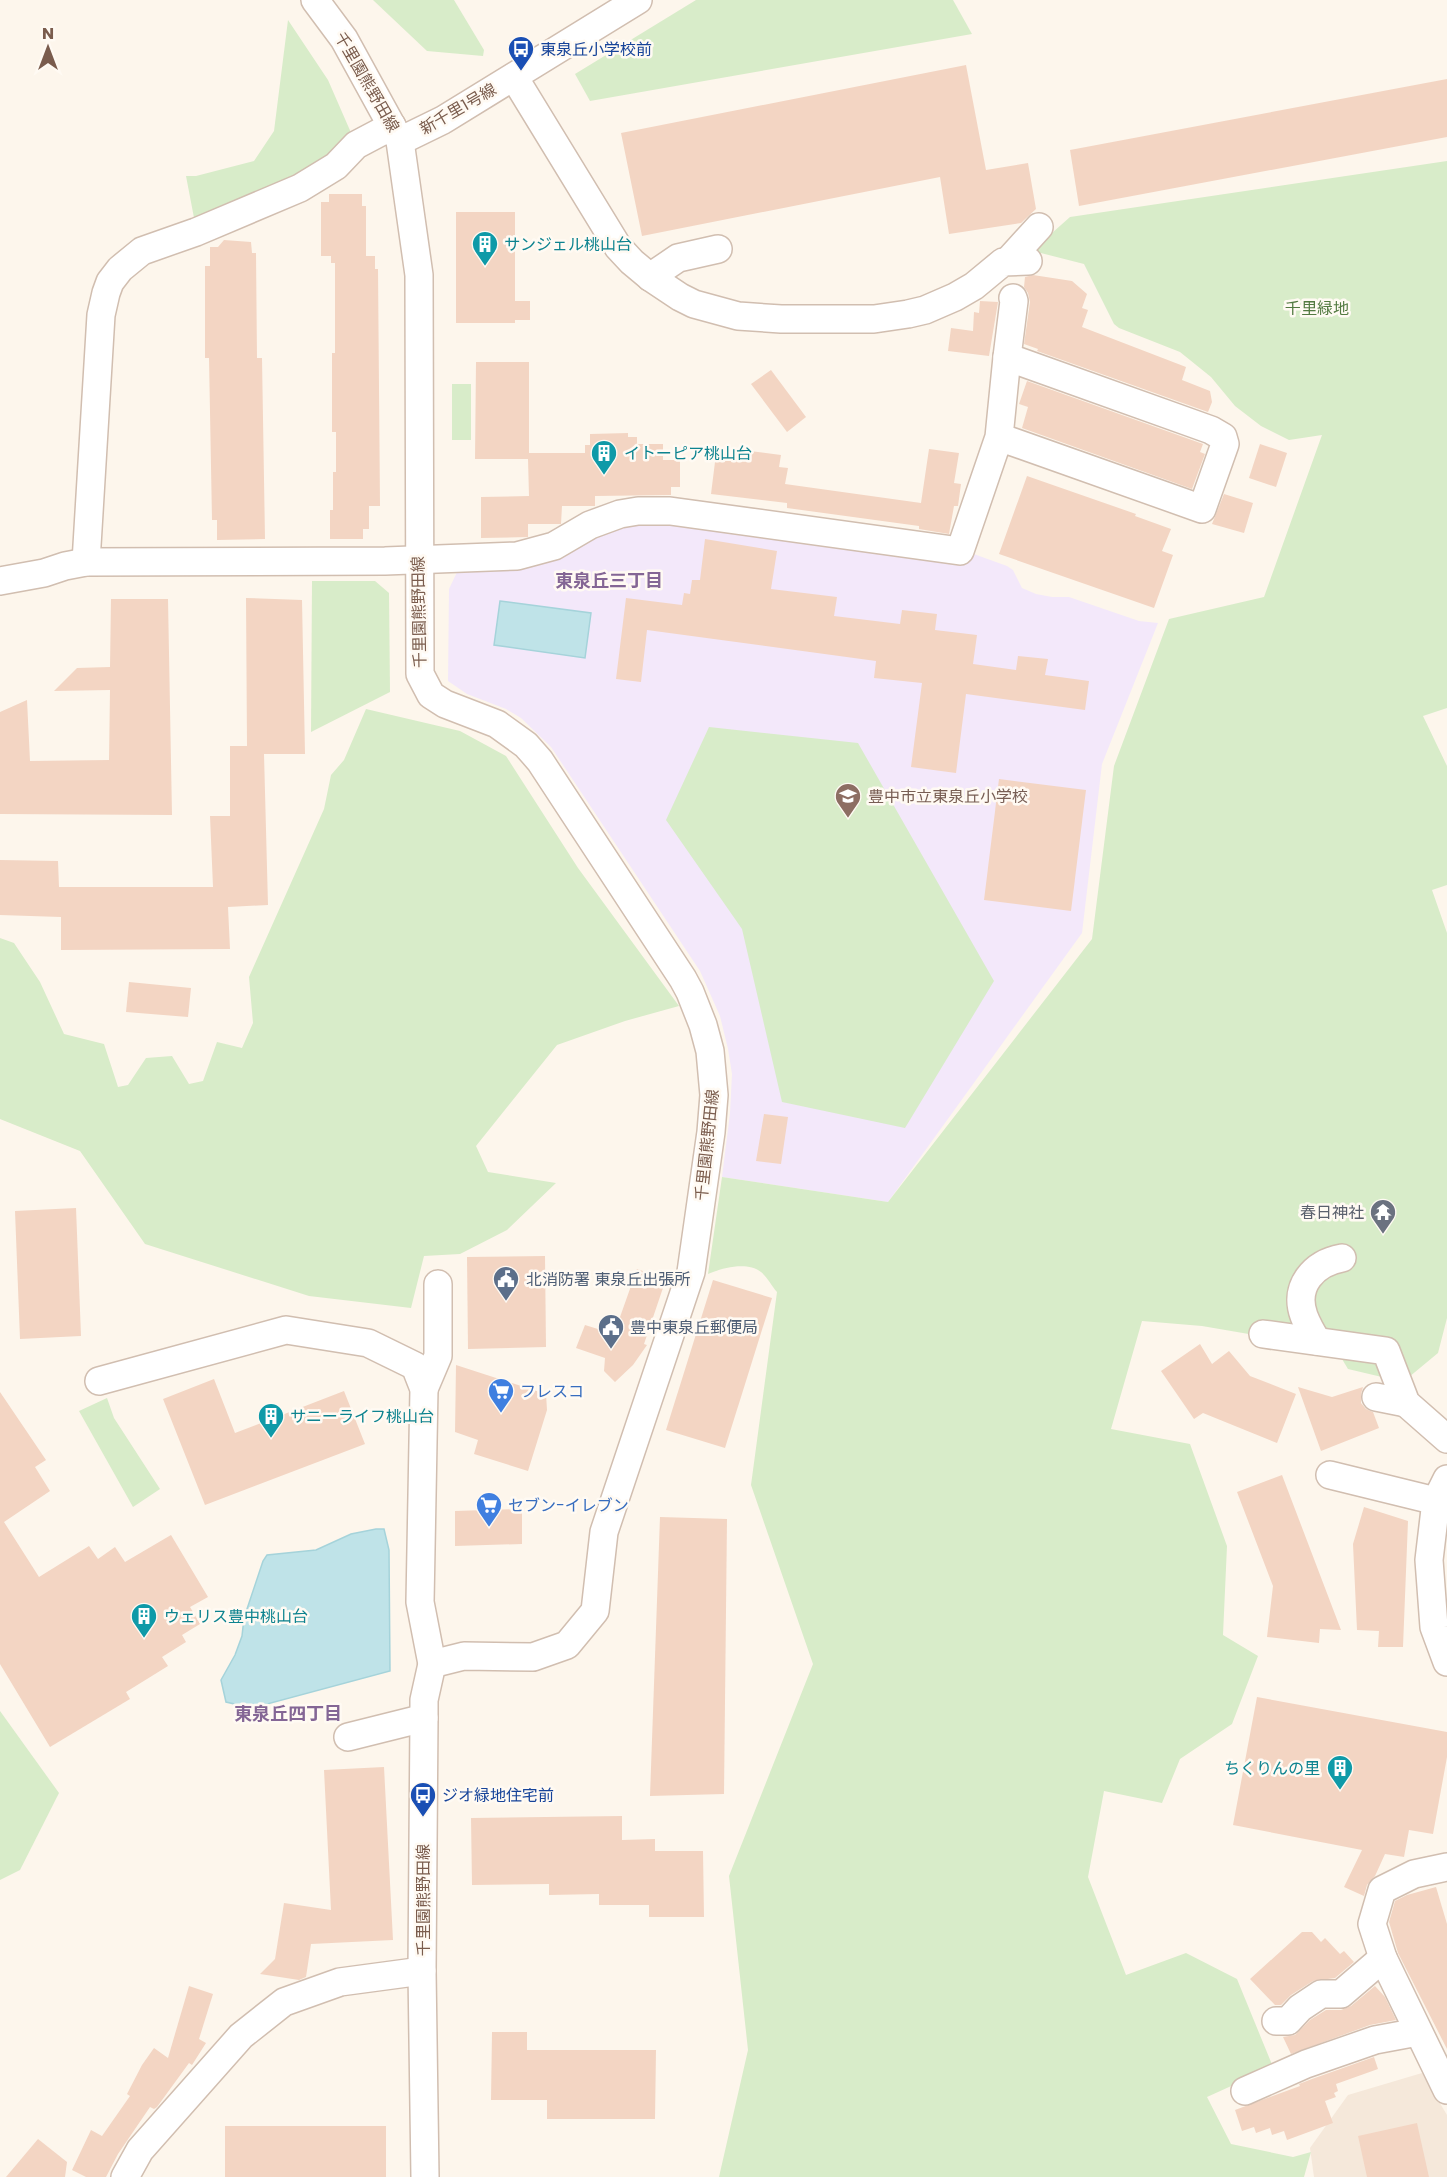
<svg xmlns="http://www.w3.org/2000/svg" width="1447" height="2177" viewBox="0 0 1447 2177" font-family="Poppins,'Noto Sans JP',sans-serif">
	<rect width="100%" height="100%" fill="#fdf6ec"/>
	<path fill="#f5e8da" d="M 1422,2073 L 1447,2115 L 1447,2177 L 1314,2177 L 1310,2148 L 1348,2095 Z"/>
	<path fill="#f3e8fa" d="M 646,524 L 673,524 L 967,564 L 971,553 L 1007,566 L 1013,570 L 1022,588 L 1036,594 L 1052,597 L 1069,597 L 1139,621 L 1158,623 L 1102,764 L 1082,933 L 888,1202 L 722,1177 L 730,1113 L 732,1074 L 728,1049 L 720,1016 L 700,971 L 551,747 L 521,718 L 506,709 L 467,694 L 448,681 L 449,589 L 458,570 L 602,533 L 622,527 Z"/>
	<g fill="#d8ecc9">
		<path d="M 373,0 L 454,0 L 484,50 L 483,56 L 427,51 Z"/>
		<path d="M 696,0 L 953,0 L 972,34 L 590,101 L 575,74 Z"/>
		<path d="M 288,20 L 328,80 L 352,135 L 317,169 L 195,223 L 186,176 L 196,176 L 254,161 L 274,131 Z"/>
		<path d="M 1447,161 L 1447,708 L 1423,716 L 1447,766 L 1447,885 L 1432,890 L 1447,933 L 1447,1318 L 1438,1353 L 1403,1382 L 1348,1369 L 1336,1349 L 1202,1326 L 1142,1321 L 1111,1429 L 1190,1444 L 1227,1546 L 1223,1635 L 1258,1656 L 1232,1724 L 1180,1759 L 1162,1803 L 1104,1791 L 1088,1877 L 1126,1975 L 1186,1953 L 1237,1979 L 1273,2067 L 1207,2097 L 1231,2144 L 1293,2157 L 1311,2152 L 1304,2177 L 719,2177 L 748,2050 L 729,1876 L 813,1664 L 751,1485 L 777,1292 C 772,1286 767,1277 761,1272 C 747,1261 722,1268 708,1274 L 722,1177 L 888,1202 L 1092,939 L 1114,766 L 1169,619 L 1264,597 L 1322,435 L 1289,440 L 1261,426 L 1235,406 L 1211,377 L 1180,352 L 1119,328 L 1114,324 L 1084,264 L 1033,251 L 1034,249 L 1070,217 Z"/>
		<rect x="452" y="384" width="19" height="56"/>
		<path d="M 312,581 L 375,581 L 389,593 L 390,692 L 311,732 Z"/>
		<path d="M 366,709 L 460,731 L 506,756 L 578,868 L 679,1006 L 625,1021 L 557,1045 L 476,1146 L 488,1172 L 556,1183 L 507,1230 L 460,1254 L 424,1256 L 411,1308 L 309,1296 L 145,1244 L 80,1151 L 0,1119 L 0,938 L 14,943 L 40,982 L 64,1034 L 104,1044 L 118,1087 L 128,1085 L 146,1058 L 172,1056 L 189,1084 L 203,1081 L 217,1042 L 242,1048 L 253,1023 L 249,977 L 324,809 L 331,775 L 344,760 Z"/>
		<path d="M 709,727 L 858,743 L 994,981 L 905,1128 L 782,1102 L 742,929 L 666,820 Z"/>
		<path d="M 107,1398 L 114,1418 L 160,1489 L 133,1507 L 79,1411 Z"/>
		<path d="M 0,1711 L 59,1793 L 20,1870 L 0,1880 Z"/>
	</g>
	<g fill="#bfe3e8" stroke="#a5d3da" stroke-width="1.5">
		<path d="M 500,601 L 591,613 L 585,658 L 494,645 Z"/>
		<path d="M 376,1529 L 384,1529 L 389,1550 L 390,1671 L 252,1708 L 226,1702 L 221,1680 L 235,1655 L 242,1636 L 244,1618 L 263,1561 L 267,1555 L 316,1550 L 351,1534 Z"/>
	</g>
	<g fill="#f3d5c3">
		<path d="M 966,65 L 986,170 L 1028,163 L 1036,209 L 1021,223 L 949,234 L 940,177 L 642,236 L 621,133 Z"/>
		<path d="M 1447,79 L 1447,137 L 1079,206 L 1070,150 Z"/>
		<path d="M 329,194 L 362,194 L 362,206 L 366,206 L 366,256 L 375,256 L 375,269 L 378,269 L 380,506 L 369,506 L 369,529 L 363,529 L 363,539 L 330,539 L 330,510 L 333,510 L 333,472 L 336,472 L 336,432 L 332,432 L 332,353 L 335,353 L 335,263 L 331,263 L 331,256 L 321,256 L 321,202 L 329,202 Z"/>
		<path d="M 456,212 L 515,212 L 515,301 L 530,301 L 530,320 L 515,320 L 515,323 L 456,323 Z"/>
		<path d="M 224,240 L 251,242 L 252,253 L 256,253 L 257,358 L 262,358 L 265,539 L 217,540 L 217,520 L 212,520 L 209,358 L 205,358 L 205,266 L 210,266 L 210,247 L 218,247 Z"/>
		<path d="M 1033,275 L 1072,281 L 1087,294 L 1082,308 L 1088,310 L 1082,327 L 1186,367 L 1182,380 L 1210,391 L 1212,402 L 1208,412 L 1037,351 L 1038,349 L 1024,344 L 1030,302 L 1028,293 L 1024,287 L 1025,277 Z"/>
		<path d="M 980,301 L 998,302 L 989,356 L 948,351 L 951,328 L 973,331 L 974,312 L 979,313 Z"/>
		<path d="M 476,362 L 529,362 L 529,453 L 585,453 L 585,445 L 590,445 L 590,434 L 628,433 L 628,437 L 637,437 L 637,444 L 663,444 L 663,460 L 680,460 L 680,487 L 671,487 L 671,495 L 595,496 L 595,506 L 562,506 L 561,524 L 528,524 L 528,537 L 481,538 L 481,497 L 529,496 L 528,459 L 475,459 Z"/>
		<path d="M 771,370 L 806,417 L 787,432 L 751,384 Z"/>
		<path d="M 1027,381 L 1203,444 L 1200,452 L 1205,454 L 1192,489 L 1022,428 L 1028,407 L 1019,404 Z"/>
		<path d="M 1260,444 L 1287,453 L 1276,487 L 1249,478 Z"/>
		<path d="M 726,448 L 781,455 L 779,467 L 788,468 L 785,484 L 921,503 L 929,449 L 959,453 L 954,483 L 961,484 L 958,506 L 954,506 L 949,534 L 919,529 L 919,526 L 787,508 L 787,503 L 711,494 L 716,454 L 725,455 Z"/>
		<path d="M 1027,476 L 1136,514 L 1135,516 L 1171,529 L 1162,551 L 1173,555 L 1154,608 L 999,554 Z"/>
		<path d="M 1224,494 L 1253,503 L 1244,533 L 1212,524 Z"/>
		<path d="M 705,539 L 777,551 L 771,589 L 837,597 L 834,616 L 900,624 L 902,610 L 937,614 L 935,630 L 977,635 L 973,664 L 1016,670 L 1018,656 L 1048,659 L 1045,675 L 1089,681 L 1085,710 L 966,694 L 956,773 L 911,767 L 922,683 L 874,678 L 876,661 L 647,630 L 641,682 L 616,679 L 626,598 L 682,605 L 684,593 L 690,594 L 692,580 L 700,580 Z"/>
		<path d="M 246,598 L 302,600 L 305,754 L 264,754 L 268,905 L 228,907 L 230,949 L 61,950 L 61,917 L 0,915 L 0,860 L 58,861 L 59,887 L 213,887 L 210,816 L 230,816 L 230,746 L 247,746 Z"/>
		<path d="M 111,599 L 168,599 L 172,815 L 0,814 L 0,712 L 27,700 L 30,761 L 109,760 L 110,690 L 54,691 L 77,668 L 110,667 Z"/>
		<path d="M 999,779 L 1086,790 L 1071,911 L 984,900 Z"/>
		<path d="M 129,982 L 191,988 L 188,1017 L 126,1012 Z"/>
		<path d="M 764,1114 L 788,1117 L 781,1164 L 756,1161 Z"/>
		<path d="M 76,1208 L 81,1336 L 20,1339 L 15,1211 Z"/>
		<path d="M 545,1256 L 546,1347 L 468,1349 L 467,1257 Z"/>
		<path d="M 637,1269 L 666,1279 L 644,1344 L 647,1345 L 633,1365 L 615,1382 L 604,1371 L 605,1358 L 576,1348 L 585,1325 L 614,1334 Z"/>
		<path d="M 713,1280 L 772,1298 L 725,1448 L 666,1430 Z"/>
		<path d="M 1200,1344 L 1212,1364 L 1229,1351 L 1250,1376 L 1296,1394 L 1277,1443 L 1203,1413 L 1194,1419 L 1161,1371 Z"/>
		<path d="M 456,1365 L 546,1394 L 547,1410 L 528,1471 L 474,1454 L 478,1440 L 455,1432 Z"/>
		<path d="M 214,1379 L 235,1433 L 344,1391 L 365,1444 L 205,1505 L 163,1399 Z"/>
		<path d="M 1298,1387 L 1332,1397 L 1363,1387 L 1361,1394 L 1361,1403 L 1366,1409 L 1373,1412 L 1379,1428 L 1321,1451 Z"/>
		<path d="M 0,1392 L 46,1460 L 35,1467 L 50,1491 L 4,1522 L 39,1577 L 89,1546 L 98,1559 L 115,1547 L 125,1562 L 171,1535 L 208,1597 L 190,1607 L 200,1624 L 182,1635 L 186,1642 L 162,1657 L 168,1666 L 126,1692 L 130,1699 L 50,1747 L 0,1664 Z"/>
		<path d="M 1282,1475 L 1341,1630 L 1320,1629 L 1319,1643 L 1267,1637 L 1273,1586 L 1237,1492 Z"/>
		<path d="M 1364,1507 L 1408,1521 L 1403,1647 L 1378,1647 L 1379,1631 L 1357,1630 L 1353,1544 Z"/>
		<path d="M 522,1509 L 522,1544 L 455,1546 L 455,1511 Z"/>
		<path d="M 660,1517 L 727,1519 L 724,1794 L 650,1796 Z"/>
		<path d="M 1257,1697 L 1447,1732 L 1447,1757 L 1433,1834 L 1409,1830 L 1404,1857 L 1385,1854 L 1375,1876 L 1367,1885 L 1364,1896 L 1344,1887 L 1362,1850 L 1233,1825 Z"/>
		<path d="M 384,1767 L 393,1940 L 311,1944 L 306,1977 L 299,1980 L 260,1974 L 275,1959 L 284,1903 L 331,1910 L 324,1770 Z"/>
		<path d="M 622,1816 L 622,1840 L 655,1839 L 655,1851 L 703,1851 L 704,1917 L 649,1917 L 649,1905 L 599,1905 L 599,1894 L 549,1895 L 549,1884 L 472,1885 L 471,1818 Z"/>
		<path d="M 1436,1887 L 1447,1924 L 1447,2049 L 1398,1953 L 1389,1922 L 1395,1901 L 1407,1895 Z"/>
		<path d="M 1302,1932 L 1312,1932 L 1321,1942 L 1325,1938 L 1340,1954 L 1344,1951 L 1354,1962 L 1335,1978 L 1313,1981 L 1291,1995 L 1281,2005 L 1275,2005 L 1250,1979 Z"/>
		<path d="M 189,1986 L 213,1994 L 199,2039 L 206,2043 L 192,2065 L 189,2063 L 157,2107 L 154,2109 L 150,2107 L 118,2154 L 106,2177 L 86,2177 L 72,2170 L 91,2130 L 102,2136 L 130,2096 L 127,2094 L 142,2065 L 154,2048 L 168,2058 Z"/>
		<path d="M 1375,1986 L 1385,1997 L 1396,2020 L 1370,2025 L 1291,2054 L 1283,2037 L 1295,2035 L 1310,2020 L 1326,2010 L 1341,2010 L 1351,2006 Z"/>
		<path d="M 492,2032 L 527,2032 L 527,2050 L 656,2050 L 655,2119 L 547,2119 L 547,2100 L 491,2100 Z"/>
		<path d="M 1374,2057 L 1378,2069 L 1336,2084 L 1338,2091 L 1334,2093 L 1336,2097 L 1325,2101 L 1333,2123 L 1287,2140 L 1284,2131 L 1272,2135 L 1270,2128 L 1256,2133 L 1254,2127 L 1242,2131 L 1235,2110 L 1300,2086 L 1299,2084 L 1312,2079 Z"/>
		<path d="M 1417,2123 L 1429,2177 L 1367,2177 L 1358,2136 Z"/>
		<rect x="225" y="2126" width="161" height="51"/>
		<path d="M 38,2139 L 67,2162 L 65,2177 L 6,2177 Z"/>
	</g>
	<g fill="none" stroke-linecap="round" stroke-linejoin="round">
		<g stroke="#d1beb0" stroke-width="30">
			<g id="minor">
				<path d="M 315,0 L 344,39 L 400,141 L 419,275 L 420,674 L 431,695 L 445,704 L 497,724 L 526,745 L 540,761 L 683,979 L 690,992 L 703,1025 L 710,1051 L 714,1095 L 711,1132 L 691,1272 L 604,1532 L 595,1611 L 567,1645 L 533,1657 L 464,1656 L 432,1664 L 424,1700 L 424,1718 L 422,1971 L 425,2177"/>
				<path d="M 514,77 L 618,247 L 632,262 L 650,277 L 680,297 L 694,304 L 738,316 L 781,319 L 874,319 L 908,314 L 925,310 L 955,297 L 974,286 L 1003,262 L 1028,261"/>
				<path d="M 400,141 L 443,120 L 638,0"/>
				<path d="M 1008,261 L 1039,227"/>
				<path d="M 650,277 L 678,258 L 718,249"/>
				<path d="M 1007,357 L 1014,301 L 1013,298"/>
				<path d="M 86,562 L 101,315 L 106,293 L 110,282 L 120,269 L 142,251 L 196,232 L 300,188 L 336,166 L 356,145 L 392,126"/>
				<path d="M 0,581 L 44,573 L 65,566 L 86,562 L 385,561 L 517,556 L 554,546 L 590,525 L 620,514 L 638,511 L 670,511 L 960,551 L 999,437 L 1007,357 L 1211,430 L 1223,437 L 1225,444 L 1202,509 L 999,437"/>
				<path d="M 1263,1334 L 1386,1351 L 1406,1403 L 1447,1439"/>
				<path d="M 1317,1341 C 1312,1333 1307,1324 1304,1316 C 1293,1286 1314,1263 1342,1258"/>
				<path d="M 99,1381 L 286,1330 L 368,1343 L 415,1366 L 424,1389 L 420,1602 L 432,1664"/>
				<path d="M 424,1389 L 438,1356 L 438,1284"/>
				<path d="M 1376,1397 L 1406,1403"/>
				<path d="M 1330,1475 L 1436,1501"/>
				<path d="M 1447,1479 L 1436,1501 L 1429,1560 L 1434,1627 L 1447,1662"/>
				<path d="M 348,1737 L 424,1718"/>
				<path d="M 1447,1867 L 1414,1874 L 1382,1890 L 1372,1924 L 1383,1958 L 1447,2090"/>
				<path d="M 1276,2021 L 1288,2021 L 1300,2008 L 1321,1994 L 1341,1994 L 1383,1958"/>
				<path d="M 1245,2091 L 1306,2064 L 1375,2040 L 1418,2032"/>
				<path d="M 125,2177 L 140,2150 L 241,2036 L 284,2002 L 340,1982 L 422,1971"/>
			</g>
		</g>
		<use href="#minor" stroke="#fff" stroke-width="27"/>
	</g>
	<defs>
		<g id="bus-pin" transform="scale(1.35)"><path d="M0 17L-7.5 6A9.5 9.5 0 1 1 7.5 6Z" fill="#1a4fb4" stroke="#fffaf3"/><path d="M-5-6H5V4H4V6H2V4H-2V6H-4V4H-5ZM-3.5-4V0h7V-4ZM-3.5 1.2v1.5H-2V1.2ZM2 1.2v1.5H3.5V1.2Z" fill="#fff"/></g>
		<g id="building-pin" transform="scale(1.35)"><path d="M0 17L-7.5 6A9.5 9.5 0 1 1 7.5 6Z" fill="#0f9aa8" stroke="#fffaf3"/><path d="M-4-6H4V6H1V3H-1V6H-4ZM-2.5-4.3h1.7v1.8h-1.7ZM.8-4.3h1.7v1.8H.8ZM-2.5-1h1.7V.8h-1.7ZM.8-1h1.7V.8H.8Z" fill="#fff"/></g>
		<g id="school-pin" transform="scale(1.35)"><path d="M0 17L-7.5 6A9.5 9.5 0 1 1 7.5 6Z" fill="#8d6e63" stroke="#fffaf3"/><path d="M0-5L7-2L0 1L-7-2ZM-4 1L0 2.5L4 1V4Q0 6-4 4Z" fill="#fff"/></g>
		<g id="temple-pin" transform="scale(1.35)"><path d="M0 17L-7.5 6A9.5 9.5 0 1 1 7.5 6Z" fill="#6b7280" stroke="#fffaf3"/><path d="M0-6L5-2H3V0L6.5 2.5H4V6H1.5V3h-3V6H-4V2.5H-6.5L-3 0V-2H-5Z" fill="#fff"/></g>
		<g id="civic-pin" transform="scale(1.35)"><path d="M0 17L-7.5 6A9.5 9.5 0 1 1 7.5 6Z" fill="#5c6f8a" stroke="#fffaf3"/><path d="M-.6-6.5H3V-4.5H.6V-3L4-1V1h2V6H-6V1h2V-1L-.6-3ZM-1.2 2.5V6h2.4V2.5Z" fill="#fff"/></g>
		<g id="supermarket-pin" transform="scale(1.35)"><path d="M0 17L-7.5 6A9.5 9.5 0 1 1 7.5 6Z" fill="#3f7fe0" stroke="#fffaf3"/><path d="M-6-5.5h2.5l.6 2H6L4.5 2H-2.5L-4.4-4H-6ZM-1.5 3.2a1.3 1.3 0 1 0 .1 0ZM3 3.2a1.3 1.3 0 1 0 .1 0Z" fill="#fff"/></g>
	</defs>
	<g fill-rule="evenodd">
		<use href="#bus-pin" x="521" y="49"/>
		<use href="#building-pin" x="485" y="244"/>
		<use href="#building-pin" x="604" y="453"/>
		<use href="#school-pin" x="848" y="796"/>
		<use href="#temple-pin" x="1383" y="1212"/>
		<use href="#civic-pin" x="506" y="1279"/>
		<use href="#civic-pin" x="611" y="1327"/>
		<use href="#supermarket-pin" x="501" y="1391"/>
		<use href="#building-pin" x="271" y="1416"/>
		<use href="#supermarket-pin" x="489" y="1505"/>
		<use href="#building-pin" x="144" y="1616"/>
		<use href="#building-pin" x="1340" y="1768"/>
		<use href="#bus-pin" x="423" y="1795"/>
	</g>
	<g text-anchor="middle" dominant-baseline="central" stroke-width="5" stroke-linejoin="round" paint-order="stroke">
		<g font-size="16" fill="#164399" stroke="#fffaf3" text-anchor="start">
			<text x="540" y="49">東泉丘小学校前</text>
			<text x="442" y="1795">ジオ緑地住宅前</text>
		</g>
		<g font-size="16" fill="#7a5c4d" stroke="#fffaf3">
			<text transform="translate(367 82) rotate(60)">千里園熊野田線</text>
			<text transform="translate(458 109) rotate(-30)">新千里1号線</text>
			<text transform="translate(419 612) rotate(-91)">千里園熊野田線</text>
			<text transform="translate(707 1145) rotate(-84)">千里園熊野田線</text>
			<text transform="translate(423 1900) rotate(-90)">千里園熊野田線</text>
		</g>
		<g font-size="16" fill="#0d838f" stroke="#fffaf3" text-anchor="start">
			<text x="504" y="244">サンジェル桃山台</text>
			<text x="624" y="453">イトーピア桃山台</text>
			<text x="290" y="1416">サニーライフ桃山台</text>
			<text x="164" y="1616">ウェリス豊中桃山台</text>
			<text x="1320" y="1768" text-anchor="end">ちくりんの里</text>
		</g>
		<g font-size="16" fill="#537a41" stroke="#fffaf3">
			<text x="1317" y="308">千里緑地</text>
		</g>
		<g font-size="16" fill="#785e54" stroke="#fffaf3" text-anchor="start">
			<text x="868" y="796">豊中市立東泉丘小学校</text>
		</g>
		<g font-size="16" fill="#5b616d" stroke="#fffaf3" text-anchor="end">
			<text x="1364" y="1212">春日神社</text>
		</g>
		<g font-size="16" fill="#4e5e75" stroke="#fffaf3" text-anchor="start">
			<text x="526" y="1279">北消防署 東泉丘出張所</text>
			<text x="630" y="1327">豊中東泉丘郵便局</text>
		</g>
		<g font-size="16" fill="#366cbe" stroke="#fffaf3" text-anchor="start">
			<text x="520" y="1391">フレスコ</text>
			<text x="508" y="1505">セブン-イレブン</text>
		</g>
		<g font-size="18" font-weight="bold" fill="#846695" stroke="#fffaf3">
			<text x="609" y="580">東泉丘三丁目</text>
			<text x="288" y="1713">東泉丘四丁目</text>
		</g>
	</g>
	<g transform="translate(48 48)" stroke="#fffaf3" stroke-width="4.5" paint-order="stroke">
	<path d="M0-4.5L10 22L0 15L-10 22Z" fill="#7a5c4d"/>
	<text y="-9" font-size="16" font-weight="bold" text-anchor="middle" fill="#7a5c4d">N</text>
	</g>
</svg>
